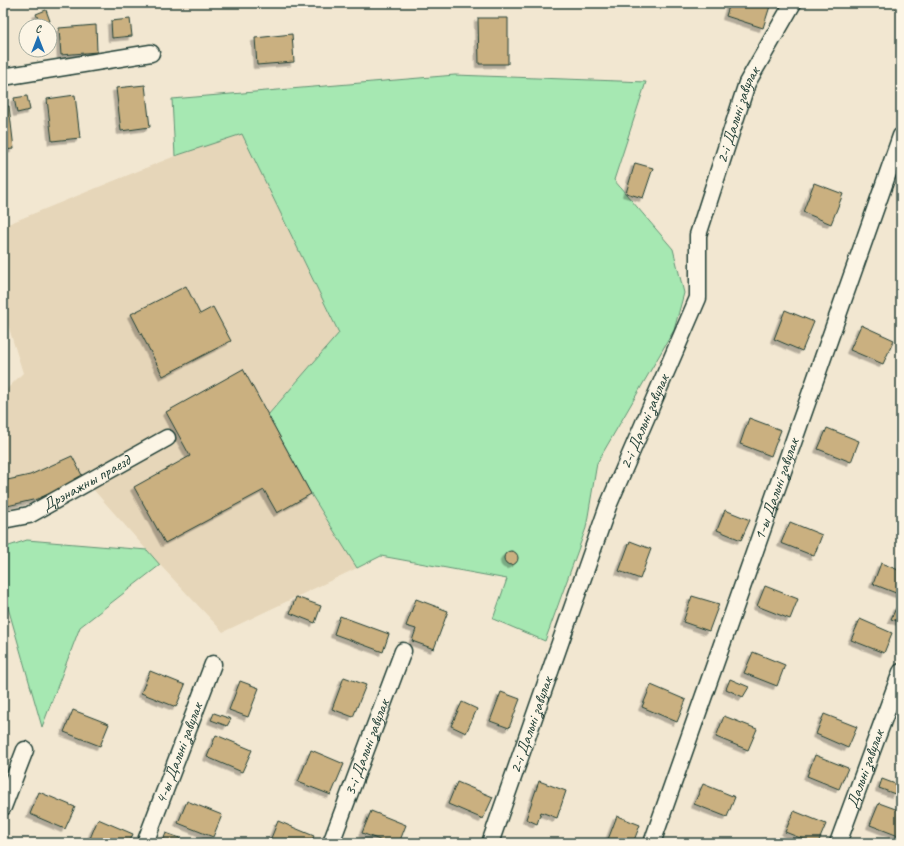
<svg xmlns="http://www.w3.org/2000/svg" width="904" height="846" viewBox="0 0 904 846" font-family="Caveat,sans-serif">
	<defs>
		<filter id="shadow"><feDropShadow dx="-3.5" dy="3.5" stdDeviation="0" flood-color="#0004"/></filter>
	</defs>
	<rect width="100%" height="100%" fill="#f2e7d1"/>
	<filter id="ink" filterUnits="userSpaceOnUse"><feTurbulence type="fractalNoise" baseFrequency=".025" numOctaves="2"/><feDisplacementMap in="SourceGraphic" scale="8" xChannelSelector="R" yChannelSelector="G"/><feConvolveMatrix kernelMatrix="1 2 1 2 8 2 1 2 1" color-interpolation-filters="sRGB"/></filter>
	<g filter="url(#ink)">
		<path fill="#e6d6b9" d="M 242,133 L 339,334 L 268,415 L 311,494 L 357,568 L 223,632 L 160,565 L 84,479 L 37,499 L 3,507 L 3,393 L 23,373 L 3,309 L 3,226 L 175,156 Z"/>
		<g fill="#a6e8b2" stroke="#629273">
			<path d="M 455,75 L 646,82 L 614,180 L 673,249 L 684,293 L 674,330 L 597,463 L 586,528 L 545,641 L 493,619 L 507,579 L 381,556 L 357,568 L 311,494 L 268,415 L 339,333 L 242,134 L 175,156 L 172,99 Z"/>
			<path d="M 27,540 L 147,550 L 160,565 L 80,627 L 42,727 L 3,590 L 3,548 Z"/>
		</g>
		<g fill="#cab080" stroke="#1f3d34" filter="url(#shadow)">
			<path d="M 730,3 L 771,3 L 763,28 L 726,16 Z"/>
			<path d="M 46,10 L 50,21 L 41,25 L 36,14 Z"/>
			<path d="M 478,18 L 508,18 L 508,64 L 479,64 Z"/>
			<path d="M 130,19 L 132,36 L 112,38 L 111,21 Z"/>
			<path d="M 96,25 L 97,52 L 61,55 L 59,28 Z"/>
			<path d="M 292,34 L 294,62 L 257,65 L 255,38 Z"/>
			<path d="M 145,85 L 150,127 L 121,131 L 116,88 Z"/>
			<path d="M 75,95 L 80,138 L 52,141 L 47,99 Z"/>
			<path d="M 27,96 L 30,110 L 17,113 L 14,98 Z"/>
			<path d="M 9,106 L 14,149 L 3,150 L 3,107 Z"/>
			<path d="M 635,163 L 653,168 L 643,198 L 626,193 Z"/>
			<path d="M 814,183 L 843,194 L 831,224 L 803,212 Z"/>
			<path d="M 186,286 L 200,314 L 213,307 L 231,341 L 163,376 L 131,314 Z"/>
			<path d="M 785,310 L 814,322 L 802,351 L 774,339 Z"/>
			<path d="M 861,325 L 894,340 L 883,364 L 850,350 Z"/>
			<path d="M 243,369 L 311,494 L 277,513 L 264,490 L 165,543 L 134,487 L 190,456 L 166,412 Z"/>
			<path d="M 749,418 L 781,430 L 771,456 L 740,444 Z"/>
			<path d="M 827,428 L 859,441 L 851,462 L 818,449 Z"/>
			<path d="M 72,456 L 84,479 L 37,499 L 3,507 L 3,481 L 30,475 Z"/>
			<path d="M 725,510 L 750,520 L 741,540 L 717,530 Z"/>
			<path d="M 790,522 L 822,535 L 814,556 L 781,543 Z"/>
			<path d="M 630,541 L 651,549 L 640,579 L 619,571 Z"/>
			<circle cx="511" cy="558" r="7"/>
			<path d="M 881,563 L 901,571 L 901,595 L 873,584 Z"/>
			<path d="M 765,586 L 798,599 L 790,619 L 757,606 Z"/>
			<path d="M 692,596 L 719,604 L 709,631 L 683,622 Z"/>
			<path d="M 296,597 L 321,606 L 315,623 L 290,613 Z"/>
			<path d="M 416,599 L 448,611 L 434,649 L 412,641 L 416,629 L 406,626 Z"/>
			<path d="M 897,606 L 901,608 L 901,622 L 891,619 Z"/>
			<path d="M 340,616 L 389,634 L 383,652 L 334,634 Z"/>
			<path d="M 860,619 L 892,633 L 884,653 L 851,640 Z"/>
			<path d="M 753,652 L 785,665 L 777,686 L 744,673 Z"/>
			<path d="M 150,671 L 185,685 L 176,707 L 141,693 Z"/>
			<path d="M 344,677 L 366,685 L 353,717 L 332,709 Z"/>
			<path d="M 730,679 L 749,687 L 743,697 L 726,689 Z"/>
			<path d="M 240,681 L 259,688 L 248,717 L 229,710 Z"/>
			<path d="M 651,685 L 686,700 L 677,722 L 642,707 Z"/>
			<path d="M 501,692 L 520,699 L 509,728 L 490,721 Z"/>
			<path d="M 462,702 L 477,709 L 466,733 L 451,726 Z"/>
			<path d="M 73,710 L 109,724 L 100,746 L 64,732 Z"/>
			<path d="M 214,713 L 231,719 L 227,726 L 211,720 Z"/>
			<path d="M 824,714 L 857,727 L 848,748 L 816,734 Z"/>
			<path d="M 724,716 L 757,729 L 748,750 L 716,737 Z"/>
			<path d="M 216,735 L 252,750 L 242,772 L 207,757 Z"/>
			<path d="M 311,750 L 344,764 L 331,795 L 298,782 Z"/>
			<path d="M 815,755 L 848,768 L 839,789 L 807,776 Z"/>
			<path d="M 882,779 L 898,785 L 895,794 L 879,788 Z"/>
			<path d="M 539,781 L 566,791 L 557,818 L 541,812 L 537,824 L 526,819 Z"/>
			<path d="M 457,782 L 493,797 L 483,819 L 448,804 Z"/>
			<path d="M 703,784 L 735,797 L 727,817 L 694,804 Z"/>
			<path d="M 39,792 L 75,807 L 65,829 L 30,814 Z"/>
			<path d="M 187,801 L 222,815 L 213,837 L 178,823 Z"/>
			<path d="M 879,803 L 901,811 L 901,837 L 870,825 Z"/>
			<path d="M 371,811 L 406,825 L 399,843 L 387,843 L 362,833 Z"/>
			<path d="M 794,811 L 826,824 L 818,843 L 813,843 L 785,832 Z"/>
			<path d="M 617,816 L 640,825 L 633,843 L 611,843 L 607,842 Z"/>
			<path d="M 98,819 L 133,834 L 129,843 L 93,843 L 89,841 Z"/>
			<path d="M 278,821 L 314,836 L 311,843 L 269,843 Z"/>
			<path d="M 166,833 L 180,838 L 178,843 L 162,843 Z"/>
			<path d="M 4,838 L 15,843 L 3,843 Z"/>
		</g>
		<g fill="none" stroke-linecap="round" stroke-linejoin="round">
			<g stroke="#1f3d34" stroke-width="19">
				<g id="minor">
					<path d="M 3,77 L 151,53"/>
					<path id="s1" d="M 3,520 L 29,515 L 167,438"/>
					<path d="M 3,807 L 25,750"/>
					<path id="s2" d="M 145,843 L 213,664"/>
					<path id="s3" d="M 331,843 L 403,651"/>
					<path id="s4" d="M 490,843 L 608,506 L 698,298 L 698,235 L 747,83 L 793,3"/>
					<path id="s5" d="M 652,843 L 901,136"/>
					<path id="s6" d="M 838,843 L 901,672"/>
				</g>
			</g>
			<use href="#minor" stroke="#fcf5e5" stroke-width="16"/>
		</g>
	</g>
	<g text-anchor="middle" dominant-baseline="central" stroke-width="3.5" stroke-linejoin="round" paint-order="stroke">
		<g font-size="16" fill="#1f3d34" stroke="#fcf5e5">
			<text stroke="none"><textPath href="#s4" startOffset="773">2-і Дальні завулак</textPath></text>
			<text stroke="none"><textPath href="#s4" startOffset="449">2-і Дальні завулак</textPath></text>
			<text stroke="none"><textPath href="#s1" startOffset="92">Дрэнажны праезд</textPath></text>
			<text stroke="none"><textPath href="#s5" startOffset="375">1-ы Дальні завулак</textPath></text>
			<text stroke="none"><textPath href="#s4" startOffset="125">2-і Дальні завулак</textPath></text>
			<text stroke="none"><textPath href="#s3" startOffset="102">3-і Дальні завулак</textPath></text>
			<text stroke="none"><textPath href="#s2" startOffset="96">4-ы Дальні завулак</textPath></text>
			<text stroke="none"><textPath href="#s6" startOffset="79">Дальні завулак</textPath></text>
		</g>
	</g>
	<rect width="904" height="846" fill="none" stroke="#fcf5e5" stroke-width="16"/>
	<rect x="8" y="8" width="888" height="830" fill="none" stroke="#1f3d34" stroke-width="1.5" filter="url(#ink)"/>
	<g transform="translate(38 38)"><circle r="19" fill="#fcf5e5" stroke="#a4ab9e"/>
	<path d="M0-3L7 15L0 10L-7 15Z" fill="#1f6fb2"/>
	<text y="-6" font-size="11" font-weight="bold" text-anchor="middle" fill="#1f3d34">С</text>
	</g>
</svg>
